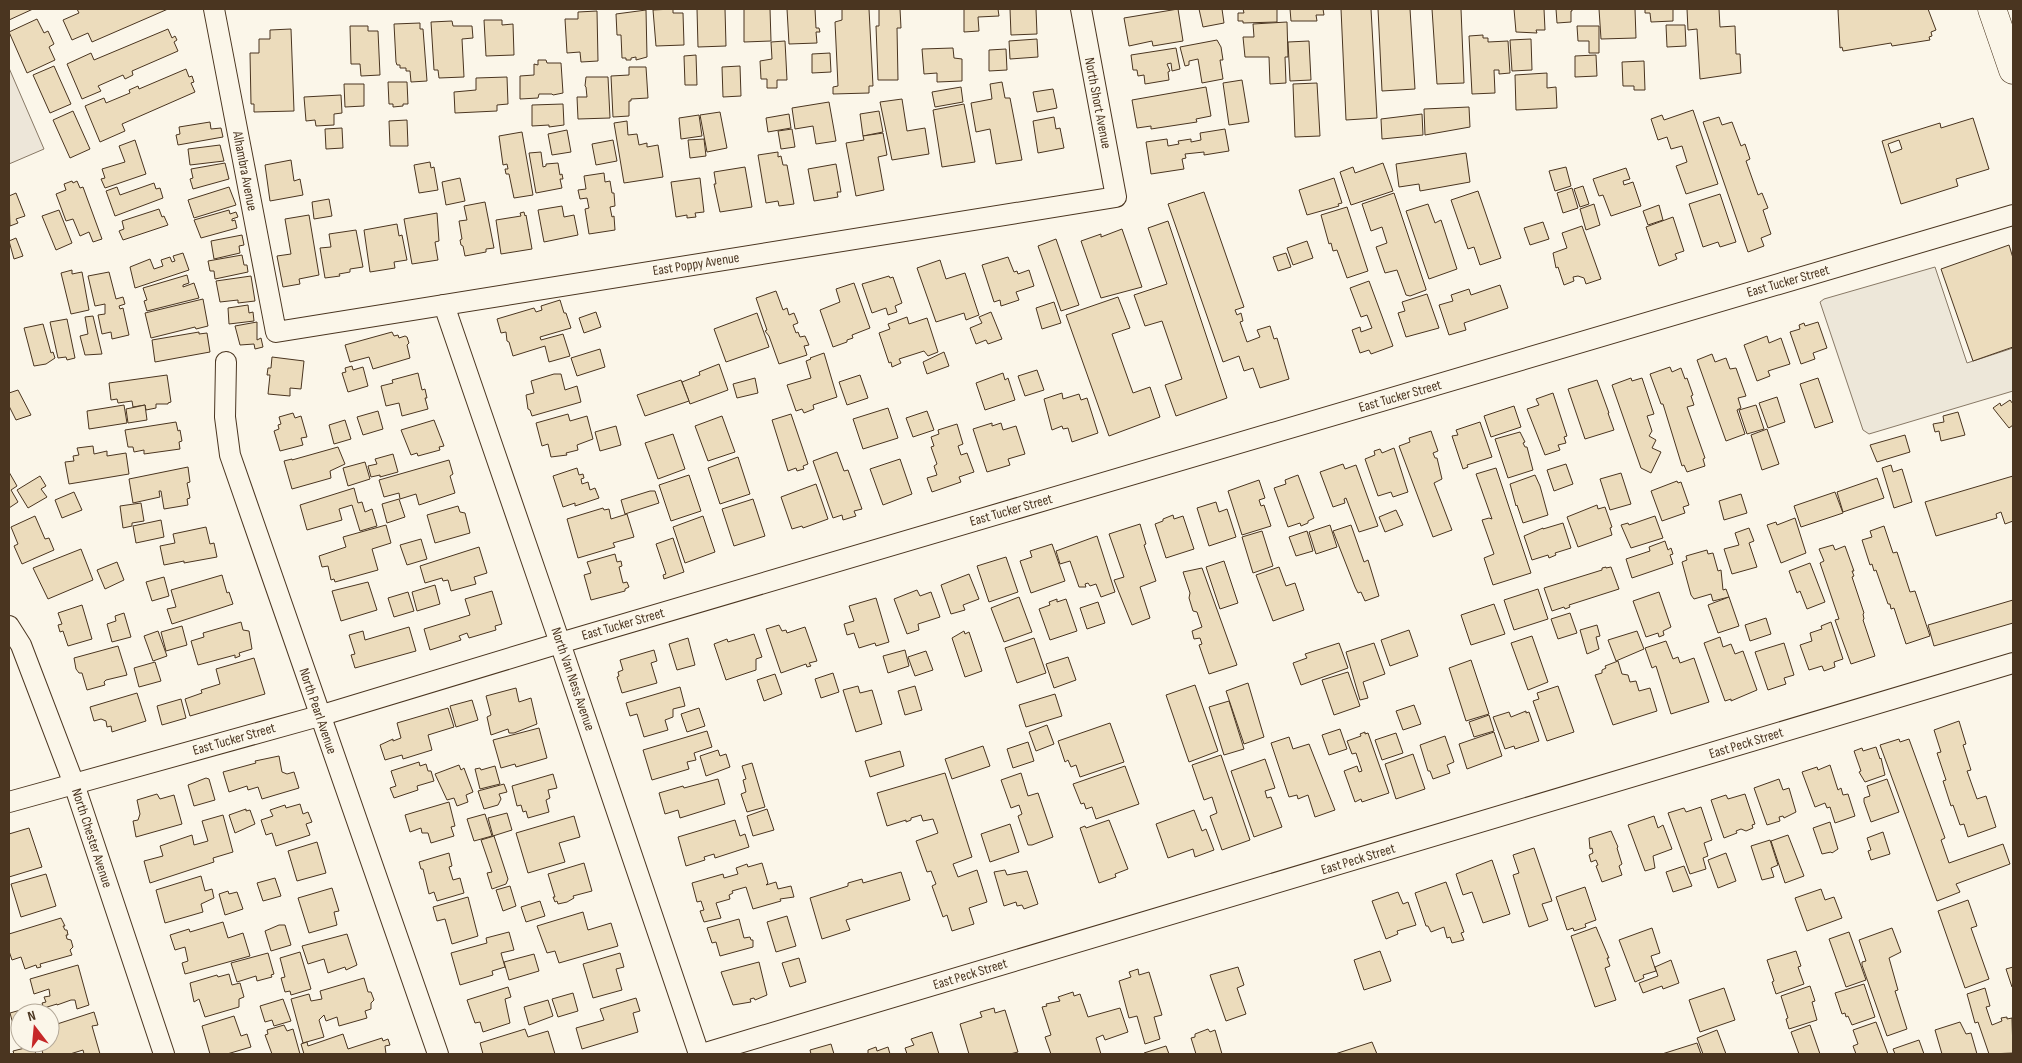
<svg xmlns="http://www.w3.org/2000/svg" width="2022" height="1063" viewBox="0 0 2022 1063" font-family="'Sofia Sans Condensed',sans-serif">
	<rect width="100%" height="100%" fill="#fbf6e9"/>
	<path fill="#ede6d9" stroke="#887966" d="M 9,68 L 44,149 L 9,164 Z"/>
	<path fill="#ede7d9" stroke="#887966" d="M 1935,267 L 1967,363 L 2013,348 L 2013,391 L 1869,434 L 1863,430 L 1820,302 L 1824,299 Z"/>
	<g fill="#ecdcbc" stroke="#4a3520" fill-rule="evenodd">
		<path d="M 9,9 L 33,9 L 9,20 Z"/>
		<path d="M 77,9 L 168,9 L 92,42 L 88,33 L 72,40 L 63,20 L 79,13 Z"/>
		<path d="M 673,9 L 673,13 L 683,13 L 684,45 L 656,46 L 653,10 Z"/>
		<path d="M 697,9 L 725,9 L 726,46 L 698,47 Z"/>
		<path d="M 744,9 L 770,9 L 771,41 L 744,42 Z"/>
		<path d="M 787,9 L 815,9 L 816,28 L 819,28 L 820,32 L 816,32 L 817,43 L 789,44 Z"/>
		<path d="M 842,9 L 869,9 L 873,86 L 869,86 L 869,93 L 833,94 L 833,87 L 838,86 L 835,22 L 842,20 Z"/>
		<path d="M 879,9 L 900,9 L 901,28 L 897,28 L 898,80 L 878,80 L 876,26 L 879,26 Z"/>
		<path d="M 964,9 L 998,9 L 999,16 L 978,17 L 979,31 L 964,32 Z"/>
		<path d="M 1010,9 L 1036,9 L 1037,34 L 1011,35 Z"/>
		<path d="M 1178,9 L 1183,41 L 1153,46 L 1152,41 L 1129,46 L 1124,18 Z"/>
		<path d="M 1199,9 L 1222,9 L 1224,23 L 1203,27 Z"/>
		<path d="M 1243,9 L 1277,9 L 1277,22 L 1243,23 L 1243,21 L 1238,21 L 1238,13 L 1244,13 Z"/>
		<path d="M 1290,9 L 1323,9 L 1324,15 L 1316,15 L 1317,21 L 1291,21 Z"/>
		<path d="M 1341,9 L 1371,9 L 1377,118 L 1346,120 Z"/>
		<path d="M 1378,9 L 1410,9 L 1415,89 L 1382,91 Z"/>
		<path d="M 1432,9 L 1461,9 L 1464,83 L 1437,84 Z"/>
		<path d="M 1514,9 L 1544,9 L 1545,30 L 1536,30 L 1537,33 L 1516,32 Z"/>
		<path d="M 1556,9 L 1572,9 L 1572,11 L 1571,11 L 1571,22 L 1557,23 Z"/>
		<path d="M 1599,9 L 1635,9 L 1636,38 L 1601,39 Z"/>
		<path d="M 1645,9 L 1673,9 L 1673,21 L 1651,22 L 1650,13 L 1645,13 Z"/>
		<path d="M 1687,9 L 1719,9 L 1720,27 L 1735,26 L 1736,54 L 1740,54 L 1741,73 L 1700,79 L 1697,29 L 1688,30 Z"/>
		<path d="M 1840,9 L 1928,9 L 1936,30 L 1931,32 L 1932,36 L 1929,37 L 1930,40 L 1892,46 L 1891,43 L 1843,51 L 1842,47 L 1840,48 L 1838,10 Z"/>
		<path d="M 646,10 L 647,57 L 636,60 L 636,57 L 631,58 L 631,60 L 626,60 L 626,58 L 622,58 L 621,35 L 617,35 L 616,14 Z"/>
		<path d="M 597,11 L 598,61 L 581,62 L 580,52 L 567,53 L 565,19 L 578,19 L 578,12 Z"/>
		<path d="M 37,19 L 44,33 L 48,31 L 54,44 L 49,47 L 55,60 L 27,73 L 9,32 Z"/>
		<path d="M 484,20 L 502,20 L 502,25 L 513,24 L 514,55 L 486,56 Z"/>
		<path d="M 452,21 L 453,26 L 472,26 L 473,38 L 462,39 L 464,77 L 439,78 L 438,70 L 434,70 L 431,22 Z"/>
		<path d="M 1287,22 L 1288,57 L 1285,57 L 1286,83 L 1270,84 L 1269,57 L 1245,57 L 1243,37 L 1254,37 L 1253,24 Z"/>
		<path d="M 420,23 L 420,29 L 423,29 L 427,81 L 411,82 L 410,71 L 406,71 L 406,68 L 400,68 L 400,65 L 397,65 L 396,62 L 394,24 Z"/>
		<path d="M 1666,25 L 1685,25 L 1686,46 L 1667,47 Z"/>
		<path d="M 350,26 L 368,26 L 368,31 L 378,31 L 380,75 L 361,76 L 360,64 L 351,64 Z"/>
		<path d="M 1577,26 L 1599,26 L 1599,53 L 1589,53 L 1589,41 L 1578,41 Z"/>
		<path d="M 168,29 L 172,38 L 175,36 L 177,40 L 174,42 L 178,51 L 132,71 L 133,75 L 125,79 L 123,75 L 98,86 L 101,91 L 82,99 L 67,64 L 91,53 L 94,60 Z"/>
		<path d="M 291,29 L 294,111 L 254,112 L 254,104 L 251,104 L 250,53 L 259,53 L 259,39 L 270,39 L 270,30 Z"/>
		<path d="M 1483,35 L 1483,38 L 1488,38 L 1488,42 L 1508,41 L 1510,73 L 1499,74 L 1499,70 L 1494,70 L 1495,93 L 1472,94 L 1469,36 Z"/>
		<path d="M 1037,39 L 1038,57 L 1010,59 L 1009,41 Z"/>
		<path d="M 1531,39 L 1532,70 L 1512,71 L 1510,40 Z"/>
		<path d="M 1217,40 L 1221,47 L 1223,60 L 1220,60 L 1223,79 L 1202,83 L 1198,59 L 1189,61 L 1189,65 L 1185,66 L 1180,47 Z"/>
		<path d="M 785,41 L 787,80 L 777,80 L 777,88 L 767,88 L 767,79 L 761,79 L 760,61 L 772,59 L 771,42 Z"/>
		<path d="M 1309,41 L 1311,80 L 1290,81 L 1288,42 Z"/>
		<path d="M 953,48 L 954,58 L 962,59 L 962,81 L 937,82 L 937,73 L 924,74 L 922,49 Z"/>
		<path d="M 1176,48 L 1180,69 L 1172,71 L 1171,63 L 1167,64 L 1170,71 L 1168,72 L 1169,80 L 1145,84 L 1144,75 L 1138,76 L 1137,70 L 1133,70 L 1131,55 Z"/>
		<path d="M 1006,49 L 1007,70 L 989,71 L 989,50 Z"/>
		<path d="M 830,53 L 831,72 L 812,73 L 812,54 Z"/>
		<path d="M 696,55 L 697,85 L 685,85 L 684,56 Z"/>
		<path d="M 1596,55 L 1597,76 L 1575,77 L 1575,56 Z"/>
		<path d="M 538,60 L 546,60 L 547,63 L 561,63 L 563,93 L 553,95 L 552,94 L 539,94 L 538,98 L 520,99 L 520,76 L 534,75 L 534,64 L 538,65 Z"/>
		<path d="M 1644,61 L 1645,90 L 1634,90 L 1634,86 L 1623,86 L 1622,62 Z"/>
		<path d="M 54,66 L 71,104 L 50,113 L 33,75 Z"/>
		<path d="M 740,66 L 741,96 L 723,97 L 722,67 Z"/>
		<path d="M 629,67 L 646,67 L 648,98 L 631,99 L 631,101 L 629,101 L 629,116 L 613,117 L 611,76 L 629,75 Z"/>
		<path d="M 186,69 L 189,77 L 192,76 L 194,82 L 191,83 L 195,92 L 122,124 L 125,131 L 100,142 L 85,106 L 104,98 L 106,103 L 130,93 L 129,90 L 138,86 L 139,89 Z"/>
		<path d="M 1547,73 L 1547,88 L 1556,87 L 1557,108 L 1516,110 L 1515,75 Z"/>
		<path d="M 507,77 L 508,104 L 497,105 L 497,111 L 455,113 L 454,92 L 476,90 L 476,78 Z"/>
		<path d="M 586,77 L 608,77 L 610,118 L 578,119 L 577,97 L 587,97 L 586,87 L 585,86 Z"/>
		<path d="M 1242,80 L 1249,122 L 1229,125 L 1223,83 Z"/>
		<path d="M 388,82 L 407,82 L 408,104 L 403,104 L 403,106 L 393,107 L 393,104 L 389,104 Z"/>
		<path d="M 1002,82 L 1005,98 L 1010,98 L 1022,160 L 996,164 L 990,129 L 976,132 L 971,103 L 992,99 L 990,84 Z"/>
		<path d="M 1317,83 L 1320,136 L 1295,137 L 1293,84 Z"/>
		<path d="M 344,84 L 364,84 L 364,106 L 345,107 Z"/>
		<path d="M 961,87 L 963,102 L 935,107 L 932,92 Z"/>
		<path d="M 1206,87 L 1211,116 L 1196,119 L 1197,122 L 1151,129 L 1151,126 L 1137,128 L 1132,100 Z"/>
		<path d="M 1053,89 L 1057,108 L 1037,112 L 1033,92 Z"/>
		<path d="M 341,95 L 342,113 L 334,114 L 334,125 L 316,126 L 315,120 L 306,121 L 304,97 Z"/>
		<path d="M 902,99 L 907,131 L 925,128 L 929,154 L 892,160 L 880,102 Z"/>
		<path d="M 829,102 L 836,141 L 816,144 L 813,126 L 795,129 L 792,108 Z"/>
		<path d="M 563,104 L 564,125 L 549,127 L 549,125 L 532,126 L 532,105 Z"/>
		<path d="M 964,104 L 975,162 L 942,167 L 933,110 Z"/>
		<path d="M 1469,107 L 1470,127 L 1425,135 L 1424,109 Z"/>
		<path d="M 1693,110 L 1718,184 L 1686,194 L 1676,166 L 1687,162 L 1682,146 L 1671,149 L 1667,137 L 1658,140 L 1651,119 L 1662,115 L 1664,120 Z"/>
		<path d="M 73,111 L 90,149 L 70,158 L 53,120 Z"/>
		<path d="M 879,111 L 883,132 L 863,136 L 860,114 Z"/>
		<path d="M 720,112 L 727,148 L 707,152 L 700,115 Z"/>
		<path d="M 789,114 L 791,128 L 768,132 L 766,118 Z"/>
		<path d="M 1422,114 L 1423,135 L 1382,139 L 1381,119 Z"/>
		<path d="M 699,115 L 702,136 L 681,139 L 679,118 Z"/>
		<path d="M 1054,117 L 1056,129 L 1060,128 L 1064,148 L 1038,153 L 1033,121 Z"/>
		<path d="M 1719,117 L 1722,125 L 1732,122 L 1741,146 L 1745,144 L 1750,159 L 1746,161 L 1758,195 L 1762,193 L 1768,208 L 1763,210 L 1771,234 L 1761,238 L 1764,246 L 1748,252 L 1703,122 Z"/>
		<path d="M 1973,118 L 1989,169 L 1956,179 L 1958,186 L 1901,204 L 1882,141 L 1940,123 L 1941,128 ZM 1899,140 L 1902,149 L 1891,153 L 1888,144 Z"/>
		<path d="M 407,120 L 408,146 L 390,146 L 389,121 Z"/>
		<path d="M 627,121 L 628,135 L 637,134 L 639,145 L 647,143 L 647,147 L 658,145 L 663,177 L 624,183 L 614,123 Z"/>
		<path d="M 210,122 L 211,129 L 221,128 L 223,137 L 178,145 L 176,135 L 180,134 L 179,127 Z"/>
		<path d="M 342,128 L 343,148 L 326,149 L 325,129 Z"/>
		<path d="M 792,129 L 795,147 L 781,149 L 778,131 Z"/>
		<path d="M 1225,129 L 1229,151 L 1204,155 L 1204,152 L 1185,154 L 1186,158 L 1182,159 L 1184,169 L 1151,174 L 1146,142 L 1167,139 L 1168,146 L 1179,144 L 1178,141 L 1191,139 L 1191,142 L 1201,140 L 1200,133 Z"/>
		<path d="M 567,130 L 571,152 L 552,155 L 548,134 Z"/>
		<path d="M 522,132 L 533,195 L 514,198 L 509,174 L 506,174 L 505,169 L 508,169 L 507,164 L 503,165 L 499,136 Z"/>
		<path d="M 883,133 L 887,155 L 878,157 L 884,190 L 856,196 L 846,143 L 864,140 L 863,136 Z"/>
		<path d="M 704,139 L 706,156 L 690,158 L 688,140 Z"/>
		<path d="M 135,140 L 146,174 L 105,188 L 101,179 L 105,178 L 102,169 L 125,162 L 119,146 Z"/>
		<path d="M 613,140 L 617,161 L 596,165 L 592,144 Z"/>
		<path d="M 220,145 L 224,161 L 190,165 L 188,149 Z"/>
		<path d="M 541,152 L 543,167 L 546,166 L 546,164 L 558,163 L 560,175 L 562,174 L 563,179 L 560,179 L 562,188 L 536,193 L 529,153 Z"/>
		<path d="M 778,152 L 778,157 L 781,156 L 783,165 L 787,165 L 794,204 L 779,206 L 778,201 L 766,203 L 758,155 Z"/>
		<path d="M 1466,153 L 1470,182 L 1420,191 L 1419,184 L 1399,187 L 1396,164 Z"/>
		<path d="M 291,160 L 294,181 L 300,179 L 303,195 L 270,201 L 265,165 Z"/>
		<path d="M 430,162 L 431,168 L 434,167 L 438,190 L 419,193 L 414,165 Z"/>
		<path d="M 225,163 L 229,179 L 193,189 L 190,179 L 193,178 L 191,169 Z"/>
		<path d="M 1383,163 L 1393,191 L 1351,205 L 1340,172 L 1353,167 L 1355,173 Z"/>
		<path d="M 836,164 L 841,192 L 837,192 L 838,197 L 814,201 L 808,169 Z"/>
		<path d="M 745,167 L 752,207 L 720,212 L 714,184 L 716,184 L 714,172 Z"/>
		<path d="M 1566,167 L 1571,186 L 1555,191 L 1549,171 Z"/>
		<path d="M 1626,168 L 1630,179 L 1623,181 L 1624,185 L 1633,182 L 1641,206 L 1611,216 L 1603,195 L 1599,196 L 1593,179 Z"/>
		<path d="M 604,173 L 605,182 L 610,181 L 612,193 L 614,193 L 615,206 L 610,207 L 612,217 L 614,216 L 615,230 L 589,234 L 585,209 L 589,208 L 587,198 L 580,199 L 578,190 L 586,189 L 584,176 Z"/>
		<path d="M 460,178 L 465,201 L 446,205 L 442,182 Z"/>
		<path d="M 700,178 L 704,212 L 695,213 L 696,217 L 687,218 L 687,215 L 676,217 L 671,182 Z"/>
		<path d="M 1334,178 L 1342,203 L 1338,204 L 1339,206 L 1307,215 L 1299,190 Z"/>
		<path d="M 72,181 L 73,183 L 77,181 L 80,188 L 83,187 L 102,239 L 93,242 L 89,232 L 80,236 L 73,219 L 66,221 L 56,194 L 66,190 L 64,184 Z"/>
		<path d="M 154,183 L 156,189 L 160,188 L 163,198 L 115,216 L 106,191 L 117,187 L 120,195 Z"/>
		<path d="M 1583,186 L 1589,204 L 1580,207 L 1574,189 Z"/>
		<path d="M 229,187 L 236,205 L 194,218 L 188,200 Z"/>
		<path d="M 1572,188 L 1578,208 L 1563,213 L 1557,193 Z"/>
		<path d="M 1478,191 L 1501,258 L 1480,265 L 1474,247 L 1468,249 L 1451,200 Z"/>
		<path d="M 1204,192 L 1244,307 L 1235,310 L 1237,315 L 1241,313 L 1243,321 L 1240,322 L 1247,342 L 1260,337 L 1257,330 L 1270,326 L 1274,339 L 1277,338 L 1289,379 L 1260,388 L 1253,368 L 1244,371 L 1239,356 L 1223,362 L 1168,204 Z"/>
		<path d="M 16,193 L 25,216 L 16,219 L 18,223 L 10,226 L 9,196 Z"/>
		<path d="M 1394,193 L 1426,289 L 1426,290 L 1410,296 L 1406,295 L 1397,270 L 1385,273 L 1376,247 L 1387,243 L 1382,227 L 1371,231 L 1362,204 Z"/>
		<path d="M 1720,194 L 1736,242 L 1720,247 L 1718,242 L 1703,247 L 1689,204 Z"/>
		<path d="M 329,199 L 332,216 L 314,219 L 312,202 Z"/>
		<path d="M 485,202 L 494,248 L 486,249 L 486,252 L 465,256 L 463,246 L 461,245 L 460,240 L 462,239 L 459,221 L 467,220 L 464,206 Z"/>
		<path d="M 1428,204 L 1435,223 L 1441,220 L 1457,269 L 1429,279 L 1406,211 Z"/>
		<path d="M 1594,204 L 1600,225 L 1586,230 L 1580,209 Z"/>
		<path d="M 1659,205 L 1663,220 L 1648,225 L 1643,211 Z"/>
		<path d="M 562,206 L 564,217 L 574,215 L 578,235 L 544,242 L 538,210 Z"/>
		<path d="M 1347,207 L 1368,271 L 1347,278 L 1337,250 L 1333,251 L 1331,243 L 1329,244 L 1321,215 Z"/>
		<path d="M 159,209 L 162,217 L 164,216 L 168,225 L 123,240 L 119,231 L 124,229 L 122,221 Z"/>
		<path d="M 59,210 L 72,243 L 56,250 L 42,216 Z"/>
		<path d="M 229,210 L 230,214 L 236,212 L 238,217 L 232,219 L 232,221 L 235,220 L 237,228 L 201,238 L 194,220 Z"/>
		<path d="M 524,212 L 525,216 L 526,215 L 532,249 L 501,254 L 496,220 L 521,216 L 520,213 Z"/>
		<path d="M 437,213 L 439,241 L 435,242 L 438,260 L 412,264 L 404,219 Z"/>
		<path d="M 309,215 L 319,275 L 299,279 L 300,284 L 283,287 L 277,256 L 291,254 L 285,219 Z"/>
		<path d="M 1673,217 L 1684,251 L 1675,254 L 1677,259 L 1659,266 L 1646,227 Z"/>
		<path d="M 1168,221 L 1227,398 L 1176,416 L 1165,385 L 1182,379 L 1162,321 L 1145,326 L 1134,295 L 1167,284 L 1148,228 Z"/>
		<path d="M 1543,222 L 1549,239 L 1530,245 L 1524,228 Z"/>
		<path d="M 397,224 L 399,236 L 402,235 L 407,260 L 394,262 L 395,268 L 370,272 L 364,230 Z"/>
		<path d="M 1582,226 L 1601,279 L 1586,284 L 1584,278 L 1578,276 L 1573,277 L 1574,281 L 1564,285 L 1558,267 L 1556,268 L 1553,253 L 1567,248 L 1562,233 Z"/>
		<path d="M 1122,229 L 1142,287 L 1101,298 L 1081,241 L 1101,234 L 1101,237 Z"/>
		<path d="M 356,230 L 363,267 L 350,269 L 350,272 L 339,274 L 340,276 L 325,278 L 320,248 L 331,247 L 329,234 Z"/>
		<path d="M 242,235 L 244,245 L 239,246 L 240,253 L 214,259 L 211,241 Z"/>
		<path d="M 16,238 L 23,256 L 14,259 L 9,241 Z"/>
		<path d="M 1056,239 L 1079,305 L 1061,311 L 1038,246 Z"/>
		<path d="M 1307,241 L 1313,258 L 1293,265 L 1287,248 Z"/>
		<path d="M 2009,245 L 2013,258 L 2013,347 L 1973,361 L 1941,269 Z"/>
		<path d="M 183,253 L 189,270 L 135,288 L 130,267 L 150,259 L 154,269 L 163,266 L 161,260 L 170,257 L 172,262 L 175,261 L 173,256 Z"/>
		<path d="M 1286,253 L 1291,267 L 1278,271 L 1273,257 Z"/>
		<path d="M 242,255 L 244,265 L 247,265 L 248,272 L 215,279 L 214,271 L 210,271 L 208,261 Z"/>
		<path d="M 1008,257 L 1014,272 L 1017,271 L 1018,274 L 1029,270 L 1034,286 L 1016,292 L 1019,300 L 1001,306 L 1000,300 L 994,302 L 982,265 Z"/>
		<path d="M 940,260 L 946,279 L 965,273 L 979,315 L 966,320 L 964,313 L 936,322 L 917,268 Z"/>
		<path d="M 72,270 L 72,274 L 82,272 L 89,310 L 71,314 L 61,273 Z"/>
		<path d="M 109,272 L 116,299 L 123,297 L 125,304 L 119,306 L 120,309 L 123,308 L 129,335 L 112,339 L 111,332 L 102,334 L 98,315 L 105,314 L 105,304 L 95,306 L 88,276 Z"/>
		<path d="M 187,275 L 189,283 L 183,285 L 183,287 L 194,283 L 199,298 L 147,311 L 144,301 L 147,300 L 143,288 Z"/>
		<path d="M 251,276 L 255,301 L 238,303 L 238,300 L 220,302 L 216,281 Z"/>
		<path d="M 889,276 L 890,278 L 893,277 L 902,303 L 895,306 L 897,312 L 888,315 L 886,308 L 872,313 L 862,284 Z"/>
		<path d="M 1369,281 L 1393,346 L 1371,354 L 1369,350 L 1360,353 L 1352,330 L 1360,327 L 1361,332 L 1372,328 L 1367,315 L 1361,317 L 1350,288 Z"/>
		<path d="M 854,283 L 870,328 L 852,335 L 853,338 L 847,340 L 847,342 L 833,347 L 820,310 L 840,302 L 836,289 Z"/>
		<path d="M 1500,285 L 1508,308 L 1464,323 L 1466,330 L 1449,335 L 1439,305 L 1453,301 L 1451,295 L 1469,289 L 1471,295 Z"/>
		<path d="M 776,291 L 783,310 L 787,308 L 789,315 L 794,313 L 798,323 L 793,325 L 796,333 L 798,332 L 800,337 L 805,336 L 809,345 L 804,346 L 807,355 L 779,364 L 769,336 L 765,331 L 767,330 L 756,298 Z"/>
		<path d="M 1427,294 L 1439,328 L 1406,337 L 1398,313 L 1405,311 L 1402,302 Z"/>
		<path d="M 1118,297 L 1130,328 L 1112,334 L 1133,393 L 1150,387 L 1160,417 L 1109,436 L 1066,315 Z"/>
		<path d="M 203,299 L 208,326 L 196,329 L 195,327 L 151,338 L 145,313 Z"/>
		<path d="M 560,300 L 564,313 L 566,313 L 571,328 L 540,337 L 541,340 L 563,334 L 570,356 L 549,362 L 545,346 L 513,356 L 509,342 L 507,341 L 506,332 L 501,333 L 497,319 L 534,308 L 536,312 L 542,310 L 541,306 Z"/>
		<path d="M 1054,302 L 1061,323 L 1042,329 L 1036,308 Z"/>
		<path d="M 248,305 L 249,313 L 253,312 L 254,321 L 229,324 L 228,308 Z"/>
		<path d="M 596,312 L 601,327 L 584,333 L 579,318 Z"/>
		<path d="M 991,312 L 1002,339 L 988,344 L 986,340 L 976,344 L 970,328 L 982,323 L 979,317 Z"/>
		<path d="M 757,313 L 769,347 L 726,362 L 714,329 Z"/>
		<path d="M 93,316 L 102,354 L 85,355 L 80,336 L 88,334 L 85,317 Z"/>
		<path d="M 907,317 L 909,324 L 927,318 L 938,352 L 928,356 L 924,351 L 899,359 L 901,363 L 892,367 L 891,362 L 889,363 L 879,333 L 890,329 L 888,324 Z"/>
		<path d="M 67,319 L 75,358 L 67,360 L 66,357 L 58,358 L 50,322 Z"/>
		<path d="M 257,322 L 257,340 L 261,338 L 263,347 L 255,349 L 254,344 L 240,345 L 235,326 Z"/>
		<path d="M 1818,322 L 1827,348 L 1813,353 L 1815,359 L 1801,364 L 1790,332 L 1800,329 L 1799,325 L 1804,323 L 1805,326 Z"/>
		<path d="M 43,324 L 51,353 L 53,352 L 55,358 L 46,364 L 34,366 L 24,328 Z"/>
		<path d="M 199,332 L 199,334 L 207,333 L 210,352 L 155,362 L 152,340 Z"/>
		<path d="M 392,332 L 394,336 L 398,335 L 399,338 L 405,336 L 407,337 L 409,343 L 407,345 L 410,358 L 373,369 L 369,357 L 350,362 L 345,345 Z"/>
		<path d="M 1767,336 L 1769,343 L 1781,338 L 1790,364 L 1768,371 L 1770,376 L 1757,381 L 1744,345 Z"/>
		<path d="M 600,349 L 605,367 L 577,376 L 571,358 Z"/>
		<path d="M 944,352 L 949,366 L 927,374 L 923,362 Z"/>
		<path d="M 824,353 L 837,397 L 813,405 L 814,409 L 804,413 L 802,409 L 796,411 L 787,385 L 811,378 L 806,361 L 811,359 L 810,358 Z"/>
		<path d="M 1712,354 L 1715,362 L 1726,358 L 1730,369 L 1736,368 L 1746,396 L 1738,398 L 1741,408 L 1737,410 L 1745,434 L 1726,441 L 1697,360 Z"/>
		<path d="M 272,357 L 304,361 L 301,389 L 290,388 L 290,396 L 268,394 L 270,375 L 267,375 L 268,368 L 271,368 Z"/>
		<path d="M 719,364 L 728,390 L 690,404 L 682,382 L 700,375 L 699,372 Z"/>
		<path d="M 352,366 L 353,370 L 363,367 L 368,386 L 348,392 L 342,373 L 346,372 L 345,368 Z"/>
		<path d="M 1670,367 L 1672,372 L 1681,368 L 1685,379 L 1687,378 L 1693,395 L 1691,396 L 1694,405 L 1687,407 L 1705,458 L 1703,459 L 1705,466 L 1687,472 L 1684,465 L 1682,466 L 1663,404 L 1661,404 L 1650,374 Z"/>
		<path d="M 1037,370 L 1044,390 L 1025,396 L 1018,376 Z"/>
		<path d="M 418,373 L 422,390 L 425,389 L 427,398 L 425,398 L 428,409 L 402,416 L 399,403 L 386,406 L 381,386 L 393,383 L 392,380 Z"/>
		<path d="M 1003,373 L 1005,380 L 1008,378 L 1015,400 L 985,410 L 976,383 Z"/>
		<path d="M 554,374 L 561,374 L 565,390 L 577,386 L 581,402 L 532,416 L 530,410 L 528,409 L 526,395 L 534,393 L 531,381 Z"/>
		<path d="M 167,375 L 171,402 L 168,403 L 168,404 L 156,404 L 156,408 L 146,410 L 145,405 L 133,407 L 132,401 L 118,403 L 117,399 L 111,400 L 109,383 Z"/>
		<path d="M 860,375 L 868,398 L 847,405 L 839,382 Z"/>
		<path d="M 755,378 L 758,393 L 737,398 L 733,384 Z"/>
		<path d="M 1631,378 L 1632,381 L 1642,378 L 1654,414 L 1647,416 L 1652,431 L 1649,436 L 1656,440 L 1652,448 L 1661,452 L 1651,473 L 1641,468 L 1612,385 Z"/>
		<path d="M 1818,378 L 1833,422 L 1815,428 L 1800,384 Z"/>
		<path d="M 681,380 L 689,401 L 645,416 L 637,395 Z"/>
		<path d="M 1597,380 L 1609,413 L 1608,413 L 1614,430 L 1585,439 L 1568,389 Z"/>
		<path d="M 18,390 L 31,415 L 16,420 L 9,406 L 9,393 Z"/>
		<path d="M 1062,393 L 1063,399 L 1079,394 L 1081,400 L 1087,398 L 1098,433 L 1072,442 L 1068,428 L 1063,429 L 1062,426 L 1052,430 L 1044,399 Z"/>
		<path d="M 1553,393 L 1567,436 L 1564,437 L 1566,443 L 1558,445 L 1560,450 L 1545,455 L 1527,409 L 1539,405 L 1536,399 Z"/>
		<path d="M 1777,397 L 1785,422 L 1768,428 L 1759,403 Z"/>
		<path d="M 2010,400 L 2013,404 L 2013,425 L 2009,428 L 1993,408 L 2000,403 L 2001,406 Z"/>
		<path d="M 124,405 L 127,423 L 89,429 L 87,411 Z"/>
		<path d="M 145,405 L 147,420 L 128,423 L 126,409 Z"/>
		<path d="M 1756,405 L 1764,429 L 1747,434 L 1739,410 Z"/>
		<path d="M 1514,406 L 1521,427 L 1491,437 L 1484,416 Z"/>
		<path d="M 888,408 L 898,438 L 863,449 L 853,419 Z"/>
		<path d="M 378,411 L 383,429 L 363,435 L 357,417 Z"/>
		<path d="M 927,411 L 934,430 L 913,437 L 906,418 Z"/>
		<path d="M 1958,412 L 1965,435 L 1941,441 L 1939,431 L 1935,432 L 1933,424 L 1944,422 L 1943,416 Z"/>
		<path d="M 293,413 L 295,418 L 301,416 L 307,437 L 301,438 L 303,445 L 280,451 L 274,431 L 279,429 L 278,425 L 281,424 L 279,417 Z"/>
		<path d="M 568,414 L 570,421 L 587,416 L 593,439 L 577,445 L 578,450 L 566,453 L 567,455 L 551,457 L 548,444 L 542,446 L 536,423 Z"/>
		<path d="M 791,414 L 808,464 L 803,466 L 804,469 L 797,471 L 796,468 L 788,471 L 772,420 Z"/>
		<path d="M 722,416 L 735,452 L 708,461 L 695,426 Z"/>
		<path d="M 345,420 L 351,439 L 334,444 L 329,425 Z"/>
		<path d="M 434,420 L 444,446 L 439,447 L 440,450 L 418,456 L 417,453 L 411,455 L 401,430 Z"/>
		<path d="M 176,422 L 178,431 L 180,430 L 182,441 L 179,442 L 180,449 L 144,454 L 144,450 L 134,452 L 133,447 L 128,447 L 125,430 Z"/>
		<path d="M 1480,422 L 1492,457 L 1467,465 L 1468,467 L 1463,469 L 1452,436 L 1458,435 L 1456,430 Z"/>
		<path d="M 992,423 L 992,426 L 1001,423 L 1003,430 L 1016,426 L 1025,454 L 1008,459 L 1010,465 L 987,472 L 973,429 Z"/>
		<path d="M 957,424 L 963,444 L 958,446 L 961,455 L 967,453 L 974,472 L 959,477 L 961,482 L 932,492 L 927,478 L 937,475 L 934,466 L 937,464 L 931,447 L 934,446 L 931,437 L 939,434 L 938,430 Z"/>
		<path d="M 616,426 L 621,445 L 600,451 L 595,432 Z"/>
		<path d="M 1767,429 L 1779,464 L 1762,470 L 1751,435 Z"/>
		<path d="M 1431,431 L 1438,451 L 1433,453 L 1435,458 L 1437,458 L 1442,479 L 1434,483 L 1452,530 L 1433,537 L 1399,446 L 1410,442 L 1409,438 Z"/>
		<path d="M 1520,432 L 1525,442 L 1523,443 L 1525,447 L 1527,447 L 1533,470 L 1508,478 L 1495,439 Z"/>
		<path d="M 673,434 L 685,469 L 658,479 L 645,443 Z"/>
		<path d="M 1905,435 L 1910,452 L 1877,462 L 1870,445 Z"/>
		<path d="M 93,446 L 94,454 L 107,451 L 107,456 L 126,453 L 129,474 L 69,484 L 65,462 L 74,461 L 73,456 L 79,455 L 77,448 Z"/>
		<path d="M 338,447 L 345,464 L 330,471 L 331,478 L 292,489 L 284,461 L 292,459 L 292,460 Z"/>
		<path d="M 1394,448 L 1408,492 L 1393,497 L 1391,492 L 1378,496 L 1365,459 L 1375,455 L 1374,451 L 1380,449 L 1382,453 Z"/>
		<path d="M 837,452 L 844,471 L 848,470 L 862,509 L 854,511 L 856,516 L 843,520 L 842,515 L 833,518 L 813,461 Z"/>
		<path d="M 393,454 L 398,472 L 380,477 L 380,475 L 371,477 L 368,466 L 377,464 L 375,459 Z"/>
		<path d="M 738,457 L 750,494 L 720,504 L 708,468 Z"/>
		<path d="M 900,459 L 912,494 L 883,505 L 870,469 Z"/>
		<path d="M 449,460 L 453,474 L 450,476 L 455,493 L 419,505 L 416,494 L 400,499 L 399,493 L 384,497 L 379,480 Z"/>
		<path d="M 365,462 L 370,479 L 348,486 L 343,468 Z"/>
		<path d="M 1343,464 L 1345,469 L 1356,465 L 1378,526 L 1359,532 L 1346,498 L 1344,499 L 1345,503 L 1333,507 L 1320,472 Z"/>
		<path d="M 1566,464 L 1573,484 L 1554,491 L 1547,470 Z"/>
		<path d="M 1891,465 L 1893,472 L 1902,469 L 1912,502 L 1894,508 L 1882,468 Z"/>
		<path d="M 188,467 L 190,482 L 187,483 L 190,498 L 187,499 L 188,505 L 164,509 L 161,491 L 159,491 L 160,497 L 133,503 L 129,479 Z"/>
		<path d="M 577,468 L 579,475 L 583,474 L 584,478 L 581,479 L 582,484 L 588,482 L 590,490 L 595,488 L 599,498 L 575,506 L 575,503 L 563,507 L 553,476 Z"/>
		<path d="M 1496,468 L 1531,573 L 1493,585 L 1484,558 L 1494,554 L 1482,520 L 1489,518 L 1492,519 L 1476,474 Z"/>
		<path d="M 9,472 L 17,486 L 11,490 L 18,502 L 9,508 Z"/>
		<path d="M 1621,473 L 1631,504 L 1610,510 L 1600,479 Z"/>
		<path d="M 689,475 L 701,511 L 671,521 L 659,485 Z"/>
		<path d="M 1298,475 L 1314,518 L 1308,521 L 1308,523 L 1301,526 L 1300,523 L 1288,527 L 1274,488 L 1286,484 L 1285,480 Z"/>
		<path d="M 1535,475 L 1540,486 L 1548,515 L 1523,523 L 1517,505 L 1516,506 L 1510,484 Z"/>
		<path d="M 40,476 L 46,486 L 41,489 L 47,497 L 28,508 L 17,490 Z"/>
		<path d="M 2013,476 L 2013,521 L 2005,524 L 2001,512 L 1996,514 L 1997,518 L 1936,536 L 1925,502 Z"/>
		<path d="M 1877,478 L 1884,498 L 1843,512 L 1837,492 Z"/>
		<path d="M 1259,480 L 1265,498 L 1259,500 L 1261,506 L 1264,505 L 1271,526 L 1242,535 L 1228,491 Z"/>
		<path d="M 1677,481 L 1678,483 L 1681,482 L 1689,505 L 1683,507 L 1685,513 L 1662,521 L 1651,491 Z"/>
		<path d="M 816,484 L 828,519 L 803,528 L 802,526 L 792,529 L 781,497 Z"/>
		<path d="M 354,488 L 358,503 L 362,502 L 365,512 L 372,509 L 377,526 L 360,531 L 352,505 L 339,509 L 342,520 L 307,530 L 300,505 Z"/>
		<path d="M 650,491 L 655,491 L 659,503 L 625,514 L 621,500 Z"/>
		<path d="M 74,492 L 82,510 L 62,518 L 55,500 Z"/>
		<path d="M 1835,492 L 1843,513 L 1801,527 L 1794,506 Z"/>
		<path d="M 1741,494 L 1747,513 L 1724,520 L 1719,501 Z"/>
		<path d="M 399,499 L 405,517 L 387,523 L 382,504 Z"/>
		<path d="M 753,499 L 765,536 L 734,546 L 722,509 Z"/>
		<path d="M 1216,502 L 1219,512 L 1227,509 L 1236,537 L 1209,546 L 1197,508 Z"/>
		<path d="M 141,503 L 144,521 L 132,523 L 132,526 L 123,528 L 120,506 Z"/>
		<path d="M 1597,505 L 1598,509 L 1605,507 L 1612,527 L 1610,528 L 1612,535 L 1578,547 L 1567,517 Z"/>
		<path d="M 458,506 L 460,512 L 465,513 L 470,533 L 435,543 L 427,515 Z"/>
		<path d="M 603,508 L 604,510 L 609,509 L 611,519 L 627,514 L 634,537 L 613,543 L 615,547 L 578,558 L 567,519 Z"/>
		<path d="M 1396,510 L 1403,525 L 1385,532 L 1379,517 Z"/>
		<path d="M 1173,515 L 1174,519 L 1183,516 L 1194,549 L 1166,558 L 1155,524 L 1163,521 L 1163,519 Z"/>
		<path d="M 35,516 L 45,539 L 49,538 L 54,550 L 22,564 L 14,546 L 18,544 L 11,527 Z"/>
		<path d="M 703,516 L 715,552 L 685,563 L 673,527 Z"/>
		<path d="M 1655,516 L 1663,538 L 1631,548 L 1621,525 L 1628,523 L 1629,525 Z"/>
		<path d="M 1795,518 L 1806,553 L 1781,563 L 1767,525 L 1776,522 L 1777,525 Z"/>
		<path d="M 161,520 L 164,537 L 136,543 L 133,526 Z"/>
		<path d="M 1563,523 L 1571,548 L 1555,553 L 1556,555 L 1549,558 L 1548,555 L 1532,560 L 1524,536 L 1543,528 L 1543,529 Z"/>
		<path d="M 1140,524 L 1146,544 L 1144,545 L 1156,581 L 1140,587 L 1150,618 L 1132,625 L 1114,580 L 1124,577 L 1109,534 Z"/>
		<path d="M 386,525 L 391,543 L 372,549 L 378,570 L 335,582 L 334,579 L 331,580 L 328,566 L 322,567 L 319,556 L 346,547 L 343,537 Z"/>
		<path d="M 1330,525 L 1337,547 L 1316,554 L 1309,532 Z"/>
		<path d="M 1351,525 L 1364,562 L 1368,560 L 1379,596 L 1365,601 L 1361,592 L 1358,593 L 1355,587 L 1333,531 Z"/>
		<path d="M 1884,526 L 1893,553 L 1897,552 L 1910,592 L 1915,591 L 1930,636 L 1906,644 L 1894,608 L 1891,609 L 1890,604 L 1888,604 L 1876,570 L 1874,571 L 1872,564 L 1870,565 L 1862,540 L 1872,537 L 1870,531 Z"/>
		<path d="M 206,527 L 210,544 L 214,543 L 217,557 L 184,563 L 184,561 L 164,565 L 160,546 L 175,543 L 173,534 Z"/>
		<path d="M 1749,528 L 1754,541 L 1749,543 L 1757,567 L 1732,574 L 1724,549 L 1739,545 L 1735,533 Z"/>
		<path d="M 1262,531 L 1273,566 L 1253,573 L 1242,537 Z"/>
		<path d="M 1307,531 L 1313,551 L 1296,556 L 1289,537 Z"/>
		<path d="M 1097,536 L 1115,592 L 1101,597 L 1096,584 L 1090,586 L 1088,583 L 1085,584 L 1086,587 L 1079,587 L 1070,561 L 1060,564 L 1056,551 Z"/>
		<path d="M 673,538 L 684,572 L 664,579 L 663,575 L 666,574 L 656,544 Z"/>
		<path d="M 421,539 L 427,559 L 407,565 L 400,545 Z"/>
		<path d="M 1665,541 L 1668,550 L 1671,548 L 1673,554 L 1670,555 L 1673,564 L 1632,578 L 1626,559 L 1650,551 L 1649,547 Z"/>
		<path d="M 1052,544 L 1065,581 L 1031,593 L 1020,561 L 1032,557 L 1030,551 Z"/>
		<path d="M 1833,545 L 1835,550 L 1845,546 L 1854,571 L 1852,571 L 1854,576 L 1852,577 L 1864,613 L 1863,614 L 1864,619 L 1863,620 L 1875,656 L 1851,664 L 1835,620 L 1839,619 L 1820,563 L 1824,561 L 1819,549 Z"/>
		<path d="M 479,547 L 487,573 L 474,577 L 476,584 L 451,591 L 448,580 L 443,581 L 442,578 L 425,583 L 420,566 Z"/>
		<path d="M 81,549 L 93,580 L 48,599 L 33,568 Z"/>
		<path d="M 1707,550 L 1708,554 L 1713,553 L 1718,571 L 1721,570 L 1723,590 L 1726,589 L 1729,597 L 1713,601 L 1711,594 L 1694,599 L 1691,595 L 1682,562 L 1687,560 L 1686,556 Z"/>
		<path d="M 615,554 L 617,562 L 621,561 L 622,566 L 619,567 L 623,583 L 627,582 L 629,587 L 625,589 L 625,591 L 591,600 L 584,575 L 591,573 L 587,562 Z"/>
		<path d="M 1006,557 L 1018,592 L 989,602 L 977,566 Z"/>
		<path d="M 1224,561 L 1238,603 L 1220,609 L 1206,567 Z"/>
		<path d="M 117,562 L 124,580 L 105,589 L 97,570 Z"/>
		<path d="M 1810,563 L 1825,602 L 1807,609 L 1800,591 L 1797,593 L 1789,571 Z"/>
		<path d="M 1279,567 L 1286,586 L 1295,583 L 1304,610 L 1273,621 L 1256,575 Z"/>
		<path d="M 1606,567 L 1606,568 L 1611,567 L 1619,589 L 1569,605 L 1570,607 L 1565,609 L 1564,607 L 1552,611 L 1544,588 L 1602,570 L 1602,568 Z"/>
		<path d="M 1202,568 L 1237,665 L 1209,674 L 1199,645 L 1202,644 L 1200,638 L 1194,639 L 1192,631 L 1202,627 L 1197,612 L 1193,611 L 1189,598 L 1190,593 L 1183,572 Z"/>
		<path d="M 969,574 L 979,599 L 963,605 L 965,610 L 951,614 L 941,585 Z"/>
		<path d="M 222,575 L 227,593 L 229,592 L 233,604 L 172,624 L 167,609 L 176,607 L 171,590 Z"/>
		<path d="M 164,577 L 169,596 L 152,601 L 146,582 Z"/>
		<path d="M 368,582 L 377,610 L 341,621 L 332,591 Z"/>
		<path d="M 435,585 L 440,604 L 417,611 L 412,592 Z"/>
		<path d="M 1538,589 L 1548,619 L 1514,630 L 1504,600 Z"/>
		<path d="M 917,590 L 920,596 L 931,592 L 940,617 L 918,624 L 919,630 L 907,634 L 894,599 Z"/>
		<path d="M 492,591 L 502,624 L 495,626 L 496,630 L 469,638 L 467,633 L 459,636 L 461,640 L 430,650 L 424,629 L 470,615 L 465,599 Z"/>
		<path d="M 408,592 L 414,611 L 394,617 L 388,598 Z"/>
		<path d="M 1659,592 L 1671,627 L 1663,631 L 1664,635 L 1659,637 L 1658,633 L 1646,637 L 1633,601 Z"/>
		<path d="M 1019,597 L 1032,632 L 1004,642 L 991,608 Z"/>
		<path d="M 1729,597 L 1739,626 L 1718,633 L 1708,605 Z"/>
		<path d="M 876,598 L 889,642 L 876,646 L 875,643 L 859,648 L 854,633 L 847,635 L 844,624 L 854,621 L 849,606 Z"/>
		<path d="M 1057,599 L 1057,602 L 1066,599 L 1077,631 L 1050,640 L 1039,609 L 1050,605 L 1049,602 Z"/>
		<path d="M 2013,600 L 2013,623 L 1934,646 L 1928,625 Z"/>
		<path d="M 1098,602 L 1105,623 L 1087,629 L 1080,608 Z"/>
		<path d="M 1494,604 L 1505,634 L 1471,645 L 1461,615 Z"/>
		<path d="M 82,605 L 92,639 L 68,646 L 63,631 L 60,632 L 58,625 L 62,624 L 58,613 Z"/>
		<path d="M 124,613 L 131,637 L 112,642 L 107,624 L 116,621 L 115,616 Z"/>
		<path d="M 1570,613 L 1577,633 L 1558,639 L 1551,619 Z"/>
		<path d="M 1766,618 L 1771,634 L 1750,641 L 1745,625 Z"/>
		<path d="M 241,622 L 243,630 L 249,631 L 252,649 L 239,653 L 240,656 L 235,658 L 235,655 L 198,665 L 191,641 L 204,637 L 203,633 Z"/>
		<path d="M 1831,622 L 1843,659 L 1834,662 L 1835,667 L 1824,671 L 1822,666 L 1809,670 L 1800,645 L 1812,641 L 1810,633 L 1822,629 L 1821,626 Z"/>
		<path d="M 779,625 L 782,631 L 786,630 L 787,633 L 805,627 L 817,661 L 809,663 L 811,666 L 807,667 L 806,664 L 781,673 L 766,629 Z"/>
		<path d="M 1597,625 L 1600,636 L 1596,637 L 1599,649 L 1587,654 L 1580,630 Z"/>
		<path d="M 182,626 L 187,645 L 166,651 L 161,632 Z"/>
		<path d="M 409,627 L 416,651 L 355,668 L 351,655 L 355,654 L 349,635 L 363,631 L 365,640 Z"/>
		<path d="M 1409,630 L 1418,656 L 1390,666 L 1381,640 Z"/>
		<path d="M 158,631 L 167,656 L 153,661 L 144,636 Z"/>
		<path d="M 964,631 L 965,634 L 969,632 L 982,671 L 965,677 L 952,638 Z"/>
		<path d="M 1637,631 L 1644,649 L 1616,661 L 1608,640 Z"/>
		<path d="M 754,634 L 762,657 L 756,659 L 756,670 L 726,680 L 714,644 L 727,639 L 728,642 Z"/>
		<path d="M 1532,636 L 1548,682 L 1528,690 L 1511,643 Z"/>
		<path d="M 1720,637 L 1723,647 L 1731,644 L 1735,654 L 1743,651 L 1757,690 L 1731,701 L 1731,699 L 1725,701 L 1704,643 Z"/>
		<path d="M 688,638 L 695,665 L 677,670 L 669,644 Z"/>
		<path d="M 1034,638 L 1046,673 L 1017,683 L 1005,648 Z"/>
		<path d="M 1666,641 L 1673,659 L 1678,657 L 1680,663 L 1694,658 L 1709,702 L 1671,714 L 1656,666 L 1652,668 L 1645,648 Z"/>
		<path d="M 1339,643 L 1348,668 L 1301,685 L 1293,663 L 1307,658 L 1305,654 Z"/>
		<path d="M 1374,643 L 1385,674 L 1363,682 L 1368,698 L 1360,700 L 1346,652 Z"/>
		<path d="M 1784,643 L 1794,675 L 1784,678 L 1786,684 L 1768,690 L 1755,652 Z"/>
		<path d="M 118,646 L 127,675 L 106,680 L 104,682 L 105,685 L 87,690 L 82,673 L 79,673 L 76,669 L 74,658 Z"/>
		<path d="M 654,650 L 657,661 L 651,663 L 657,683 L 622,693 L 617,677 L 619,676 L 618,672 L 623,670 L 620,660 Z"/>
		<path d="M 905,650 L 909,666 L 888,673 L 883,656 Z"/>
		<path d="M 926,651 L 933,670 L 915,676 L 908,657 Z"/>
		<path d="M 1068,657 L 1076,680 L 1054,688 L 1046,664 Z"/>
		<path d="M 254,658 L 265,694 L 190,716 L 185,699 L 202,693 L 201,690 L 220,684 L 216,669 Z"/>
		<path d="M 1471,660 L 1489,714 L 1466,721 L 1449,668 Z"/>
		<path d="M 1618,661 L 1622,674 L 1628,675 L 1630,682 L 1636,681 L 1639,691 L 1650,688 L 1657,711 L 1613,725 L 1595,675 L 1602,673 L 1602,670 L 1606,668 L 1605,666 Z"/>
		<path d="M 155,662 L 161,681 L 139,687 L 134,668 Z"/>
		<path d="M 1348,672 L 1360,706 L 1334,715 L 1322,680 Z"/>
		<path d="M 833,673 L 839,692 L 821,698 L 815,679 Z"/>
		<path d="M 775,674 L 782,694 L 764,701 L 757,680 Z"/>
		<path d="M 1248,683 L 1264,737 L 1244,744 L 1226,691 Z"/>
		<path d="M 1195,685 L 1218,751 L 1189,762 L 1166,695 Z"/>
		<path d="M 858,686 L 860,693 L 872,690 L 882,724 L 856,732 L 843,690 Z"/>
		<path d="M 915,686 L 922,710 L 905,715 L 898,691 Z"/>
		<path d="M 1558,686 L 1574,732 L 1547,741 L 1533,701 L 1539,699 L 1537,693 Z"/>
		<path d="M 680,687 L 685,706 L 673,709 L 673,717 L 665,720 L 668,730 L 644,737 L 637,714 L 630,716 L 626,703 Z"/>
		<path d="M 516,688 L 519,702 L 531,698 L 537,724 L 514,733 L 509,733 L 508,729 L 491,735 L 487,717 L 491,715 L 486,696 Z"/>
		<path d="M 137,693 L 146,721 L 112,732 L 111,726 L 107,727 L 106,721 L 101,719 L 94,721 L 90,707 Z"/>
		<path d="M 1055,694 L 1062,716 L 1026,727 L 1019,705 Z"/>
		<path d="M 181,699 L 186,718 L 162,725 L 157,706 Z"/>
		<path d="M 472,700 L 478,720 L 456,727 L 450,706 Z"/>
		<path d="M 1229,701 L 1244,749 L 1224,755 L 1209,707 Z"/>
		<path d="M 1414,705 L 1421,724 L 1403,730 L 1396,711 Z"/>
		<path d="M 448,708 L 454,727 L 428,735 L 432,750 L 403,759 L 402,755 L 385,760 L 380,745 L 393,739 L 393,741 L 401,738 L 397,723 Z"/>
		<path d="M 699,708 L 705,726 L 687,732 L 681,714 Z"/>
		<path d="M 1526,711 L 1526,713 L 1529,712 L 1539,741 L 1515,749 L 1514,746 L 1505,749 L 1493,717 L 1509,712 L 1511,717 Z"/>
		<path d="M 1489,715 L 1494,731 L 1474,737 L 1469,722 Z"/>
		<path d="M 1959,721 L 1966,744 L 1963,745 L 1971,770 L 1967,771 L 1977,799 L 1986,796 L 1996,827 L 1968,837 L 1964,824 L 1960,825 L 1953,805 L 1951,806 L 1943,781 L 1946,780 L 1937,753 L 1941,752 L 1934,730 Z"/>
		<path d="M 1110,723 L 1124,762 L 1080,777 L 1076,765 L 1071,767 L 1068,760 L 1065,762 L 1058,741 Z"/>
		<path d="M 1047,725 L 1054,744 L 1036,751 L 1029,732 Z"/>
		<path d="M 539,728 L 547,758 L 516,767 L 515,764 L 501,768 L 493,740 Z"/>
		<path d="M 1340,729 L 1347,749 L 1329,755 L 1322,735 Z"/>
		<path d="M 707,731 L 712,747 L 694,753 L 696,760 L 687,762 L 689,769 L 652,780 L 643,750 Z"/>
		<path d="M 1365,732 L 1365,734 L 1368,733 L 1389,793 L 1362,802 L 1361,799 L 1355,802 L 1344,771 L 1357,766 L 1359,772 L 1362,771 L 1356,753 L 1352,754 L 1347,741 L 1361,736 L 1360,734 Z"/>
		<path d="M 1494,732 L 1502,756 L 1467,769 L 1459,744 Z"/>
		<path d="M 1396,733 L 1403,753 L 1382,760 L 1375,740 Z"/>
		<path d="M 1445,736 L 1454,762 L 1447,765 L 1450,773 L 1433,779 L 1430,771 L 1428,771 L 1420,745 Z"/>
		<path d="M 1289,737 L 1293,749 L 1309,744 L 1335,810 L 1315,817 L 1308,795 L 1298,799 L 1297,795 L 1289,797 L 1271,743 Z"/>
		<path d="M 1899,739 L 1900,742 L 1909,739 L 1945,838 L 1941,840 L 1949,863 L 2003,844 L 2010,864 L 1956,884 L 1960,892 L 1937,901 L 1880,745 Z"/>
		<path d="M 1028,742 L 1034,761 L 1013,768 L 1007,749 Z"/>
		<path d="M 983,746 L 990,766 L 952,779 L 945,759 Z"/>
		<path d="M 1876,747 L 1880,759 L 1881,758 L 1885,775 L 1865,782 L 1859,772 L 1861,771 L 1854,751 L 1862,748 L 1863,751 Z"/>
		<path d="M 718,750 L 720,756 L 726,754 L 730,767 L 706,776 L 700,756 Z"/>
		<path d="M 900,751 L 904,766 L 870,777 L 865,761 Z"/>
		<path d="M 1413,754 L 1425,789 L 1396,799 L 1385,764 Z"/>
		<path d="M 1221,755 L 1250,840 L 1222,850 L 1210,816 L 1217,813 L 1212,797 L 1204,800 L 1192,765 Z"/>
		<path d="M 279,756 L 282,772 L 287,774 L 294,772 L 299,788 L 262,799 L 258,787 L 248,790 L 247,786 L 229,792 L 223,772 L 256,763 L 255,761 Z"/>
		<path d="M 1265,759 L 1275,788 L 1265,791 L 1267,798 L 1271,797 L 1282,827 L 1254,837 L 1231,771 Z"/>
		<path d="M 419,762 L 420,766 L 426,764 L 428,771 L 431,771 L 434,781 L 417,786 L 418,790 L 394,798 L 390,788 L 396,786 L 391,771 Z"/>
		<path d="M 752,763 L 765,807 L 747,812 L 741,794 L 746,792 L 743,780 L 746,779 L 742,766 Z"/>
		<path d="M 459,765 L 461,770 L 464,768 L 473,792 L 466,795 L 468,802 L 457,806 L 454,798 L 447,800 L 435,774 Z"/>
		<path d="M 1830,765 L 1838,790 L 1841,788 L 1843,795 L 1848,794 L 1855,816 L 1835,823 L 1830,807 L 1827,808 L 1825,803 L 1815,807 L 1802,772 L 1817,767 L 1818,770 Z"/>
		<path d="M 495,766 L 500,784 L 480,789 L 475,769 L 480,768 L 481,770 Z"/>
		<path d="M 1125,766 L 1139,804 L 1096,819 L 1092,807 L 1086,809 L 1084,803 L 1081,804 L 1073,784 Z"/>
		<path d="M 945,773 L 972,857 L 953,864 L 958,877 L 977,870 L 987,902 L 969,908 L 974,924 L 952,931 L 947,915 L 943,917 L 932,886 L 936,884 L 931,871 L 927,872 L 916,841 L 938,833 L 933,819 L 923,821 L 921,815 L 911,818 L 911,820 L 906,822 L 906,820 L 887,826 L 877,793 Z"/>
		<path d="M 1021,773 L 1028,796 L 1038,793 L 1053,837 L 1032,845 L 1028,845 L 1018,816 L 1022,814 L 1019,805 L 1011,808 L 1001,780 Z"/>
		<path d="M 553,774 L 557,788 L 548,790 L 550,798 L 546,800 L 549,812 L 528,818 L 526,811 L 523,812 L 521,805 L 517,806 L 512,786 Z"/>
		<path d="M 206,778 L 209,779 L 215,800 L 194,806 L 188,785 Z"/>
		<path d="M 718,779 L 725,804 L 680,818 L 678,810 L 665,814 L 659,793 L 683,786 L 684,788 Z"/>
		<path d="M 1779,779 L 1783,790 L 1789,788 L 1796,812 L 1784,818 L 1783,816 L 1779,817 L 1780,821 L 1767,825 L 1754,788 Z"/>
		<path d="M 1887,779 L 1899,812 L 1871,822 L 1864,802 L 1864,798 L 1870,796 L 1867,786 Z"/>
		<path d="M 504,784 L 507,792 L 499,794 L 501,799 L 498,805 L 484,809 L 478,791 Z"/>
		<path d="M 157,794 L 160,799 L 174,795 L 182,824 L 136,837 L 133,821 L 138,820 L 140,814 L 137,800 Z"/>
		<path d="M 1745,794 L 1755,824 L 1752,825 L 1753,828 L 1746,831 L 1741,829 L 1736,831 L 1737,833 L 1724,838 L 1711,800 L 1726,795 L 1728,799 Z"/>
		<path d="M 449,802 L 455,826 L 451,827 L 454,836 L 431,843 L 428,833 L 422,833 L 421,828 L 410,832 L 405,815 Z"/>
		<path d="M 300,804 L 303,814 L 308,812 L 312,822 L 306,824 L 310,835 L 276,846 L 272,833 L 266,835 L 261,820 L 273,816 L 270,810 L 285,805 L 286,808 Z"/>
		<path d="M 1701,807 L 1712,840 L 1704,843 L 1708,856 L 1703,858 L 1706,869 L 1690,874 L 1668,813 L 1684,808 L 1686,812 Z"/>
		<path d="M 246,809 L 246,811 L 250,810 L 255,824 L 235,833 L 229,815 Z"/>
		<path d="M 767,809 L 774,830 L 753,836 L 747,816 Z"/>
		<path d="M 1194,810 L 1202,831 L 1206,829 L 1214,850 L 1195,857 L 1193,849 L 1168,858 L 1156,824 Z"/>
		<path d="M 507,813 L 512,830 L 493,836 L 488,818 Z"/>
		<path d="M 485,814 L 492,836 L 474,841 L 467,819 Z"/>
		<path d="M 223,815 L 233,852 L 213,858 L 214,862 L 150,883 L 144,861 L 163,856 L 160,846 L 192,835 L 194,845 L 208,841 L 202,821 Z"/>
		<path d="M 574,816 L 580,837 L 559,843 L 565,862 L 528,873 L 516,833 Z"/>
		<path d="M 1654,816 L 1658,828 L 1663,825 L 1672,849 L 1653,856 L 1655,868 L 1645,871 L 1628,825 Z"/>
		<path d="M 735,820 L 740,836 L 745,834 L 749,847 L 715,858 L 714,854 L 704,857 L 705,860 L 686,866 L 678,837 Z"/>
		<path d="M 1109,820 L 1128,869 L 1115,874 L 1116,877 L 1099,883 L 1080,828 L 1085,826 L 1086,828 Z"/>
		<path d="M 1830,822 L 1838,849 L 1832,853 L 1831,852 L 1822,854 L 1813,828 Z"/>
		<path d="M 1010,824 L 1019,852 L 990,862 L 981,834 Z"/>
		<path d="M 29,828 L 42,867 L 9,877 L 9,834 Z"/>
		<path d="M 1611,831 L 1618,847 L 1617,848 L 1622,864 L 1619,866 L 1622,875 L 1602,882 L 1596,866 L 1598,865 L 1596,860 L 1591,862 L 1589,855 L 1593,853 L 1592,848 L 1590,849 L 1589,838 Z"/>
		<path d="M 1883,832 L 1890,854 L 1871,860 L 1868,851 L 1871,850 L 1867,838 Z"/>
		<path d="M 1788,835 L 1804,876 L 1785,883 L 1771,841 Z"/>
		<path d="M 494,836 L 508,879 L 506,884 L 492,889 L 487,873 L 492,872 L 481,840 Z"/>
		<path d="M 1770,840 L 1778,865 L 1771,868 L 1774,877 L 1762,880 L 1751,846 Z"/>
		<path d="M 317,842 L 326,873 L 297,881 L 288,851 Z"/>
		<path d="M 1534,848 L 1552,901 L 1542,904 L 1548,920 L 1529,927 L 1513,875 L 1519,873 L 1513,855 Z"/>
		<path d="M 449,853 L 452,866 L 449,867 L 453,880 L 460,878 L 464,893 L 437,901 L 434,892 L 429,894 L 423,869 L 421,869 L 419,862 Z"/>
		<path d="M 1726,853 L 1736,881 L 1718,888 L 1708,860 Z"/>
		<path d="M 1492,860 L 1510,914 L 1483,923 L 1472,892 L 1463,895 L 1456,874 Z"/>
		<path d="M 584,863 L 592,891 L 573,896 L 574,898 L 567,902 L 558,904 L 557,901 L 555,902 L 553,897 L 555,897 L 548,874 Z"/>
		<path d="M 762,863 L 768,883 L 766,885 L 776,882 L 778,889 L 791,886 L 794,897 L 780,899 L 781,901 L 753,909 L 746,887 L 732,891 L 733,893 L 729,895 L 730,899 L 716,903 L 721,918 L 704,922 L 700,911 L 704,910 L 701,901 L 697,902 L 692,883 L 723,874 L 724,878 L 738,874 L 736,868 L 747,864 L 748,867 Z"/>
		<path d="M 1684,866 L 1692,886 L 1673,892 L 1666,872 Z"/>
		<path d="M 1005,870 L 1007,875 L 1027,871 L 1038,904 L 1024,909 L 1022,905 L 1017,906 L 1016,902 L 1004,906 L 994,872 Z"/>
		<path d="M 901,872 L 910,900 L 846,920 L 850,930 L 822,939 L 810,898 L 848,886 L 848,883 L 862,879 L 863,883 Z"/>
		<path d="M 46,874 L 56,906 L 21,917 L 11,884 Z"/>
		<path d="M 201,876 L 205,891 L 212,889 L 214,898 L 201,904 L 203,912 L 165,923 L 156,890 Z"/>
		<path d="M 275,878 L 281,896 L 263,901 L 257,883 Z"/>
		<path d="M 1446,882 L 1464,932 L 1461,933 L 1464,940 L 1452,943 L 1450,937 L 1447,938 L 1444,927 L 1431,932 L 1428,926 L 1426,926 L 1415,893 Z"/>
		<path d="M 510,886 L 516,906 L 503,911 L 496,890 Z"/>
		<path d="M 1585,887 L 1596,920 L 1585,924 L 1586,927 L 1574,931 L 1573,928 L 1567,930 L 1556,897 Z"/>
		<path d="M 332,888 L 339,911 L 334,912 L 337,925 L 309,933 L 298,898 Z"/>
		<path d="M 1821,889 L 1825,900 L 1834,897 L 1842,918 L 1807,931 L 1795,898 Z"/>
		<path d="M 228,891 L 229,894 L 237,892 L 243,909 L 225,915 L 219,894 Z"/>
		<path d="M 1398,892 L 1403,904 L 1408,902 L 1416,925 L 1397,931 L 1398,934 L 1386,939 L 1372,901 Z"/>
		<path d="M 468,897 L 478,936 L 452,944 L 445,919 L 437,921 L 433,907 Z"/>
		<path d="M 1968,900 L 1977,926 L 1971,928 L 1989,979 L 1965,988 L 1938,911 Z"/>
		<path d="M 540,901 L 545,916 L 526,922 L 521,907 Z"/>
		<path d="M 583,912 L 588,930 L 611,923 L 618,946 L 559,963 L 555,951 L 547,953 L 537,926 Z"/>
		<path d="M 787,916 L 796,946 L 776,952 L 767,922 Z"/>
		<path d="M 61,918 L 65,926 L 63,926 L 65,930 L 67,930 L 68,935 L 66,935 L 67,939 L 71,940 L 73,947 L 70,950 L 72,955 L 40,964 L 41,967 L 37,968 L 36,965 L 25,969 L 21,957 L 12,960 L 9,951 L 9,934 Z"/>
		<path d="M 739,919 L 744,938 L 750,937 L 751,940 L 753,940 L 753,947 L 720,956 L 716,942 L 712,943 L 707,928 Z"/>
		<path d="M 223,922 L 228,938 L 243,933 L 250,956 L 185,974 L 182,963 L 188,961 L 185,947 L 175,950 L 170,935 L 189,929 L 190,932 Z"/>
		<path d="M 279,925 L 285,925 L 291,945 L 271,951 L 265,931 Z"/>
		<path d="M 1596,927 L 1609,958 L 1607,958 L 1610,966 L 1605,968 L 1616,1000 L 1595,1007 L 1571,936 Z"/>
		<path d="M 1652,928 L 1660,953 L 1651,956 L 1656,971 L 1643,975 L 1644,978 L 1635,982 L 1619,940 Z"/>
		<path d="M 1892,928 L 1901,952 L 1889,958 L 1898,990 L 1895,991 L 1907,1029 L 1887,1036 L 1862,965 L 1862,962 L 1866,961 L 1859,940 Z"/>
		<path d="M 509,932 L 514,950 L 501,953 L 505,967 L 492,971 L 493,975 L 460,985 L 451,953 L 487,943 L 486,938 Z"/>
		<path d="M 1849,932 L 1866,980 L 1846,987 L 1829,939 Z"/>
		<path d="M 347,934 L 357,965 L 346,970 L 345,967 L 328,973 L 324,959 L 308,964 L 302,946 Z"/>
		<path d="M 1380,951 L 1391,981 L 1364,990 L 1354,960 Z"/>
		<path d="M 1796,951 L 1801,966 L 1798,967 L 1804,984 L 1776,994 L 1772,982 L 1774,981 L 1767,960 Z"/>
		<path d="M 300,952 L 311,989 L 291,995 L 290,991 L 285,992 L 281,978 L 285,977 L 280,958 Z"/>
		<path d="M 268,953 L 274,974 L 271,975 L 272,977 L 257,981 L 256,976 L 237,982 L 231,963 Z"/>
		<path d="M 620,953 L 624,967 L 616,969 L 622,990 L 593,998 L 583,964 Z"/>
		<path d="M 534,954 L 539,971 L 509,980 L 504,962 Z"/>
		<path d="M 799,958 L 806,982 L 790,987 L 782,963 Z"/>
		<path d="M 1671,960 L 1679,983 L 1663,989 L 1662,986 L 1643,993 L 1639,983 L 1658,976 L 1655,967 Z"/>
		<path d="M 759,962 L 767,995 L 755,1000 L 754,998 L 750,999 L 751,1002 L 733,1005 L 721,972 Z"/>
		<path d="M 78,965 L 89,1005 L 77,1009 L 75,1000 L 71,1000 L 57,1005 L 57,1004 L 44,1008 L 42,1003 L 46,1002 L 44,997 L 50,996 L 49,989 L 34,994 L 30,979 Z"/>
		<path d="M 1238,967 L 1244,985 L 1237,988 L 1246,1014 L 1226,1021 L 1210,975 Z"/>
		<path d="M 2013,967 L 2013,987 L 2012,987 L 2006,969 Z"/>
		<path d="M 1138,969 L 1139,975 L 1149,972 L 1162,1015 L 1154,1017 L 1160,1039 L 1145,1044 L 1137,1016 L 1129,1018 L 1119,981 L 1131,977 L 1129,972 Z"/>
		<path d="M 229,974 L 232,985 L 240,983 L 244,997 L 239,999 L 239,1007 L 205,1017 L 199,999 L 194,1002 L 190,983 L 217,975 L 218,977 Z"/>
		<path d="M 364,978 L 368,992 L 371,992 L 374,1000 L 371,1003 L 371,1009 L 365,1011 L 367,1018 L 339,1026 L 337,1017 L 326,1021 L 324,1015 L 319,1020 L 324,1037 L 303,1043 L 291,999 L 309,994 L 311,1001 L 322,999 L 320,991 Z"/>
		<path d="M 1864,984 L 1875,1017 L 1852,1025 L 1848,1016 L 1846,1017 L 1845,1013 L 1842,1014 L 1835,993 Z"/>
		<path d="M 1810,986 L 1815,1001 L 1812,1002 L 1817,1020 L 1789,1029 L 1786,1019 L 1788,1018 L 1781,996 Z"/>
		<path d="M 508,987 L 511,997 L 505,999 L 510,1023 L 483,1032 L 480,1022 L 475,1023 L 467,1000 Z"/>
		<path d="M 1724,988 L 1735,1020 L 1700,1032 L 1689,1000 Z"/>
		<path d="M 1985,988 L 1990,1006 L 1986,1007 L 1992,1025 L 2002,1021 L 2001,1018 L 2007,1017 L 2007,1019 L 2012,1018 L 2013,1053 L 1989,1054 L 1978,1022 L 1975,1023 L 1967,994 Z"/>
		<path d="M 1073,992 L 1074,996 L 1080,994 L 1088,1017 L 1120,1008 L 1128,1032 L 1105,1040 L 1103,1035 L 1096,1038 L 1101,1054 L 1051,1054 L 1045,1037 L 1051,1035 L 1042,1007 L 1047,1006 L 1046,1004 L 1060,1001 L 1058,997 Z"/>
		<path d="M 573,993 L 578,1011 L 558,1017 L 552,999 Z"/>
		<path d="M 636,998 L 640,1011 L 633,1013 L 638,1032 L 582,1049 L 576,1028 L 604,1020 L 600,1009 Z"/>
		<path d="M 283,999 L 291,1021 L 274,1026 L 272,1020 L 265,1022 L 260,1006 Z"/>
		<path d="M 548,1000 L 553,1016 L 529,1025 L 524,1007 Z"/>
		<path d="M 38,1005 L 41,1013 L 20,1013 L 20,1029 L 15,1031 L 10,1013 Z"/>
		<path d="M 994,1008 L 995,1013 L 1005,1010 L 1018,1052 L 1010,1054 L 969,1054 L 960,1024 L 982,1017 L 980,1012 Z"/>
		<path d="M 94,1012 L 98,1025 L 92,1026 L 100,1054 L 84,1054 L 83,1050 L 70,1054 L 43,1054 L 40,1043 L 50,1043 L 50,1023 L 51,1026 Z"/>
		<path d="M 234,1016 L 241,1036 L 247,1034 L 251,1047 L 227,1054 L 210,1054 L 202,1026 Z"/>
		<path d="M 1876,1022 L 1888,1054 L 1856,1054 L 1853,1046 L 1858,1044 L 1853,1030 Z"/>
		<path d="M 1960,1022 L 1966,1034 L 1971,1033 L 1977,1054 L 1942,1054 L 1935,1030 Z"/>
		<path d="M 284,1025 L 287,1031 L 293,1029 L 300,1054 L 272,1054 L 265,1035 L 268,1034 L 267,1030 Z"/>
		<path d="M 1810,1025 L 1820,1054 L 1799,1054 L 1791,1032 Z"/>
		<path d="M 525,1029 L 528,1037 L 548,1031 L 555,1054 L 483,1054 L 480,1043 Z"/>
		<path d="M 1208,1029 L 1210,1032 L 1215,1030 L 1222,1054 L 1196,1054 L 1191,1038 L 1195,1037 L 1195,1034 Z"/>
		<path d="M 1717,1030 L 1726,1054 L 1703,1054 L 1697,1038 Z"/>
		<path d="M 932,1032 L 939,1054 L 907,1054 L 905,1048 L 914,1045 L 911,1039 Z"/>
		<path d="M 343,1034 L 348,1049 L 382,1038 L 383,1041 L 388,1039 L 390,1045 L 385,1046 L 386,1054 L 304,1054 L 301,1044 L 307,1042 L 308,1046 Z"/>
		<path d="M 1919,1040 L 1924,1054 L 1895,1054 L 1893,1049 Z"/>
		<path d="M 1372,1042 L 1377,1054 L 1335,1054 Z"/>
		<path d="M 1697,1043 L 1701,1054 L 1662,1054 Z"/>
		<path d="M 831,1044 L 834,1054 L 811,1054 L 810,1050 Z"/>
		<path d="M 33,1046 L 36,1054 L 14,1054 L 13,1051 Z"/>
		<path d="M 1166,1046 L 1169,1054 L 1144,1054 L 1144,1053 Z"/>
		<path d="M 876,1047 L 877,1051 L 888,1047 L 890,1054 L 868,1054 L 868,1050 Z"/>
	</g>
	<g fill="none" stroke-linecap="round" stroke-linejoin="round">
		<g stroke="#4a3520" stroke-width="22">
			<g id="minor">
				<path d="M 214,9 L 276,332 L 1116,197 L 1081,9"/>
				<path d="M 444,305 L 560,643 L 699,1054"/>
				<path d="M 226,362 L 225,417 L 230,455 L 438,1054"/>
				<path d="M 9,626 L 21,645 L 74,784 L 164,1054"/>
				<path d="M 9,802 L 319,716 L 560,643 L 2013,215"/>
				<path d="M 702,1054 L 2013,663"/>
			</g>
		</g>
		<g stroke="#4a3520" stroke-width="29">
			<path id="primary" d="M 1992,9 L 2013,70"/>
		</g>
		<use href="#minor" stroke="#fbf6e9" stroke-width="20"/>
		<use href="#primary" stroke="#fbf6e9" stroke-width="28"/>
	</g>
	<g text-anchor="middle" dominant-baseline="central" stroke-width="4" stroke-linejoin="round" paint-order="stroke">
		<g font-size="14" fill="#4a3520" stroke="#fbf6e9">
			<text transform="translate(1098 103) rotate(79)">North Short Avenue</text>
			<text transform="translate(245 171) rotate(79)">Alhambra Avenue</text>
			<text transform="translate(696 264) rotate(-9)">East Poppy Avenue</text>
			<text transform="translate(1788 281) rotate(-16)">East Tucker Street</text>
			<text transform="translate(1400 396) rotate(-16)">East Tucker Street</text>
			<text transform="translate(1011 510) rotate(-16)">East Tucker Street</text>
			<text transform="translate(623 624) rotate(-16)">East Tucker Street</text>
			<text transform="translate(573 679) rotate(71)">North Van Ness Avenue</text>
			<text transform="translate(318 711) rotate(71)">North Pearl Avenue</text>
			<text transform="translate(234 739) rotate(-16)">East Tucker Street</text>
			<text transform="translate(1746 743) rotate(-17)">East Peck Street</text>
			<text transform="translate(92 838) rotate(72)">North Chester Avenue</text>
			<text transform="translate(1358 859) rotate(-17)">East Peck Street</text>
			<text transform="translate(970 974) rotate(-17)">East Peck Street</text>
		</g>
	</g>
	<rect width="2022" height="1063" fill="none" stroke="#4a3520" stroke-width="20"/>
	<g transform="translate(35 1028) rotate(344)"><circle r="24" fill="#fbf6e9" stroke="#b4a999"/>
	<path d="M0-4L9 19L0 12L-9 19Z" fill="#c62828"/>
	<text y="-8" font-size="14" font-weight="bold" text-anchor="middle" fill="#4a3520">N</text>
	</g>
</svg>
